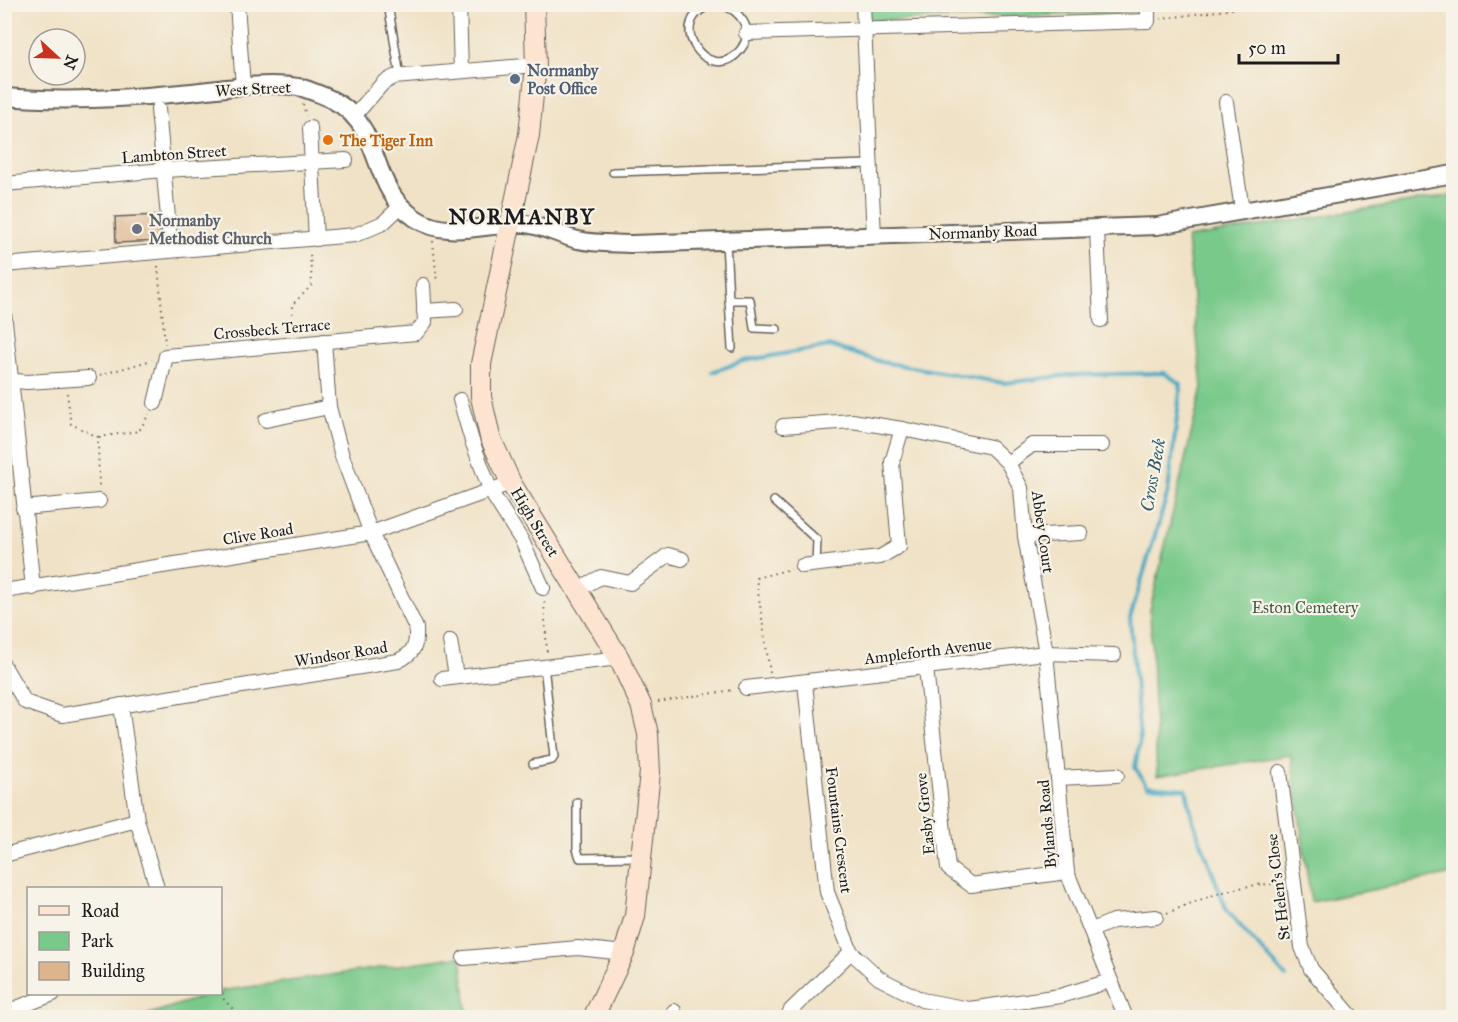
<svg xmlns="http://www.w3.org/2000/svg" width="1458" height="1022" viewBox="0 0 1458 1022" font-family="'IM FELL Great Primer',serif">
	<rect width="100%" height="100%" fill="#f7f3e8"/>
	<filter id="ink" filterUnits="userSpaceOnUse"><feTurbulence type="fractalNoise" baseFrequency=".0167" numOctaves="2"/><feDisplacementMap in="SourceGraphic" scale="12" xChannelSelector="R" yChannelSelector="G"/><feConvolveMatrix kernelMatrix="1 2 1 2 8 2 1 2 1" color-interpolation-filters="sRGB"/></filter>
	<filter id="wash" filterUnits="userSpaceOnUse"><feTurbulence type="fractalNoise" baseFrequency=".008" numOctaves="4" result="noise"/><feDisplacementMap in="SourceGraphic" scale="24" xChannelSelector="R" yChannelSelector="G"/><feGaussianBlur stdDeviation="1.35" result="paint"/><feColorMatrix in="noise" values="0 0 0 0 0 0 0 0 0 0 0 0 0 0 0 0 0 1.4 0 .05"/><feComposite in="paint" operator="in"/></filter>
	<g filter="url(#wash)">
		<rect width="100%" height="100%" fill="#f0e2c6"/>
		<g fill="#79c98a" stroke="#4a7253" stroke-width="1.5">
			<path d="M 866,5 L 1139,5 L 1139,12 L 868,21 Z"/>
			<path d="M 1453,195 L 1453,874 L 1311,902 L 1291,755 L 1157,776 L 1150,610 L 1202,387 L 1187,238 Z"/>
			<path d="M 461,956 L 468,1017 L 138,1018 L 210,994 L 220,994 L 221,991 Z"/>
		</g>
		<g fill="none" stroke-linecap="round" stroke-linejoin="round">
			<path stroke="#44a8c3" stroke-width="4" d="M 712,372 L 743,361 L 829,346 L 882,362 L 1004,383 L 1071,375 L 1164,373 L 1181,384 L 1168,492 L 1130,618 L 1140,740 L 1135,767 L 1147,786 L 1186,789 L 1193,821 L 1227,911 L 1286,977"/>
		</g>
		<g id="blocks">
			<path fill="#ddb48c" d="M 159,215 L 160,241 L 116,243 L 115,217 Z"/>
		</g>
	</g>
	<g filter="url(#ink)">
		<use href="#blocks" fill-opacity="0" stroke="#666158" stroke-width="1.5"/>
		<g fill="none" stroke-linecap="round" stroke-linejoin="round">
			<g stroke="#666158" stroke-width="10">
				<g id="service">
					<path d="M 388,4 L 400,76"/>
					<path d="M 719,4 C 657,13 709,92 741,49 C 756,29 739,10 720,4"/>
					<path d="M 613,172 L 870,164"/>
					<path d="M 726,241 L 729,300 L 750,300 L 754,328 L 777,329"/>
					<path d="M 729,300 L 732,348"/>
					<path d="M 774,501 L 817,540 L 816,564"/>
					<path d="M 533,764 L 552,760 L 554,757 L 544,665"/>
					<path d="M 577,802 L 577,849 L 580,858 L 640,857"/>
				</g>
			</g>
			<g stroke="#666158" stroke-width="16">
				<g id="minor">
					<path d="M 237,4 L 243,87"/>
					<path d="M 459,4 L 461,71"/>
					<path d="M 863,4 L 874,236"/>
					<path d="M 746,33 L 1148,21 L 1148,4"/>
					<path d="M 1226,102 L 1242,210"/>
					<path d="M 158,109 L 171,250"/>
					<path d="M 355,115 L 383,83 L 394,77 L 536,65"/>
					<path d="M 310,128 L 316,239"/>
					<path d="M 4,184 L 164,170 L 346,160"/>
					<path d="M 1097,229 L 1101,320"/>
					<path d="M 4,265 L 355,235 L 383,223 L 401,206"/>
					<path d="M 424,311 L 456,309"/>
					<path d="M 4,312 L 33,588"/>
					<path d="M 4,380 L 27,382 L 89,378"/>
					<path d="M 460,400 L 472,441 L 491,492 L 522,541 L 543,588"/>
					<path d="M 155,403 L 166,356 L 416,333 L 425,322 L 423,285"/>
					<path d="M 266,420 L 329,407"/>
					<path d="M 783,426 L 852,421 L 902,429"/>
					<path d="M 1008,463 L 1032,445 L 1102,445"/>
					<path d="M 23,508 L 99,501"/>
					<path d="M 1025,536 L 1081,533"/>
					<path d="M 802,566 L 880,557 L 899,546 L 892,462 L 902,429 L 991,447 L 1008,463 L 1021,488 L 1025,536 L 1046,653 L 1067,872 L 1126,1018"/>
					<path d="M 576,590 L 601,577 L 630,583 L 668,555 L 682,559"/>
					<path d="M 4,591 L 371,533 L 511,483"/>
					<path d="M 450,641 L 456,676"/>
					<path d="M 4,666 L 25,702 L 62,715 L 398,661 C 414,653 417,646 416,628 L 371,533 L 342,456 L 329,407 L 324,341"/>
					<path d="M 926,668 L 948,868 L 971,885 L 1067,872"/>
					<path d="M 442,679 L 619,658"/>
					<path d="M 805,683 L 827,892 L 851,952 L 879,978 L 922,1000 L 969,1009 L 1060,996 L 1110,981"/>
					<path d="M 746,688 L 1046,653 L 1114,655"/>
					<path d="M 121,705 L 137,820 L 157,888"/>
					<path d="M 1280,772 L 1302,947 L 1311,969 L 1353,1018"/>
					<path d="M 1059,778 L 1117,775"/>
					<path d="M 4,855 L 137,820"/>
					<path d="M 1092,930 L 1113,921 L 1156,917"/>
					<path d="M 464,958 L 578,948 L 624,953"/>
					<path d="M 4,1007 L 9,1011 L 53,994"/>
					<path d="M 674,1011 L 675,1018"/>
					<path d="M 787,1018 L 791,1010 L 851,952"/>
				</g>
			</g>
			<g stroke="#666158" stroke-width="20">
				<path id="tertiary" d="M 4,97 C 64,102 122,99 181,93 C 216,90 263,81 298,87 C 305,88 313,92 319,94 C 389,119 363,183 415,218 C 448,241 489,222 526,224 C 543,226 561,236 578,240 C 595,244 614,243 632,244 L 1157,226 L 1454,174"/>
			</g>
			<g stroke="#666158" stroke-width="22">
				<path id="secondary" d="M 534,4 L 536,65 L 529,135 L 481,364 L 481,397 L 490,437 L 511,483 L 619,658 L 641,705 L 648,734 L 650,772 L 635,916 L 624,953 L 593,1018"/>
			</g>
			<g stroke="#666158" stroke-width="2" stroke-dasharray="1.5 4.5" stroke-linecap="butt">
				<path d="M 1160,19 L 1246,7 L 1246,4"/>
				<path d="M 303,104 L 306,116"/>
				<path d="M 389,149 L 416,146"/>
				<path d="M 433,241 L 437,283"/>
				<path d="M 158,266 L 165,344"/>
				<path d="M 293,332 L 292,305 L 312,285 L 310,253"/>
				<path d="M 100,375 L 152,360"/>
				<path d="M 67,393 L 71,424 L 98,437 L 99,489"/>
				<path d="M 99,437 L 139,431 L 149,414"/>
				<path d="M 544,602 L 547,653"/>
				<path d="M 770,673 L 756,578 L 791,569"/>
				<path d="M 658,702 L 733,690"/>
				<path d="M 1167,913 C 1204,898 1239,883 1279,884"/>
				<path d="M 220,981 L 224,1000 L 242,1018"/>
			</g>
			<use href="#service" stroke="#fff" stroke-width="7"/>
			<use href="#minor" stroke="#fff" stroke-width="14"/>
			<use href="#tertiary" stroke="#fff" stroke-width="16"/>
			<use href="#secondary" stroke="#fde4d1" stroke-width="20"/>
		</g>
	</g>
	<circle fill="#5c6f8a" stroke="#f7f3e8" stroke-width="2" cx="515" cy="79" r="6"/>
	<circle fill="#e8710a" stroke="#f7f3e8" stroke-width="2" cx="328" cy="140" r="6"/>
	<circle fill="#6b7280" stroke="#f7f3e8" stroke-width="2" cx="137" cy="229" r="6"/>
	<g text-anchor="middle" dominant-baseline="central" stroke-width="4.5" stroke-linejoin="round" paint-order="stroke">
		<g font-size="16" font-weight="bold" fill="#4e5e75" stroke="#f7f3e8" text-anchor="start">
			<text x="527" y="70">Normanby<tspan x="527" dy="18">Post Office</tspan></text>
		</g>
		<g font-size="16" fill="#1c1c1c" stroke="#f7f3e8">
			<text transform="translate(253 89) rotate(-3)">West Street</text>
			<text transform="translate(174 154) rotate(-4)">Lambton Street</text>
			<text transform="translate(983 232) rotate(-2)">Normanby Road</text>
			<text transform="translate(272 329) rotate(-5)">Crossbeck Terrace</text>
			<text transform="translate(535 522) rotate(59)">High Street</text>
			<text transform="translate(1043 532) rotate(82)">Abbey Court</text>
			<text transform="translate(258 534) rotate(-9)">Clive Road</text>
			<text transform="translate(928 651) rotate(-7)">Ampleforth Avenue</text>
			<text transform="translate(341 654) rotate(-9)">Windsor Road</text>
			<text transform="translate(925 814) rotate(-96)">Easby Grove</text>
			<text transform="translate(1047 824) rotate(-95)">Bylands Road</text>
			<text transform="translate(839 830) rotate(83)">Fountains Crescent</text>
			<text transform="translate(1278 887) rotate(-97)">St Helen's Close</text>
		</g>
		<g font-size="16" font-weight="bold" fill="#c56008" stroke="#f7f3e8" text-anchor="start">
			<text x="340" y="140">The Tiger Inn</text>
		</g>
		<g font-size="16" font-weight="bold" fill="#5b616d" stroke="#f7f3e8" text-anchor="start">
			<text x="149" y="220">Normanby<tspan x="149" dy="18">Methodist Church</tspan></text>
		</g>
		<g font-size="16" fill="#3d5942" stroke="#f7f3e8">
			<text x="1305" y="607">Eston Cemetery</text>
		</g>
		<g font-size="18" font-style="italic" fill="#2e5b67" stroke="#f7f3e8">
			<text transform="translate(1153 475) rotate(-80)">Cross Beck</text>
		</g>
		<g font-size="22" font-weight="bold" letter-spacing="1.5" fill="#1c1c1c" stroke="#f7f3e8">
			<text x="522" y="216">NORMANBY</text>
		</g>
	</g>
	<rect width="1458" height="1022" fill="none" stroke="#f7f3e8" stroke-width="24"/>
	<rect x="27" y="887" width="195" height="108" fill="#f7f3e8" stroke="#9f9d96" stroke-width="1.5"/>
	<rect x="39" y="906" width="30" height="9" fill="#fde4d1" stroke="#9f9d96" stroke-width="1.5"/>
	<text x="81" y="917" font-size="18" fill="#1c1c1c">Road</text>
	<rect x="39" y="932" width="30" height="18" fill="#79c98a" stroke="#9f9d96" stroke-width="1.5"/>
	<text x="81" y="947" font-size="18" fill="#1c1c1c">Park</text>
	<rect x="39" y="962" width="30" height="18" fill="#ddb48c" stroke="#9f9d96" stroke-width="1.5"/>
	<text x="81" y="977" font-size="18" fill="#1c1c1c">Building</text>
	<g transform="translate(57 57) rotate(112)"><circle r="28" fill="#f7f3e8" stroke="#9f9d96" stroke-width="1.5"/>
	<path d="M0-4.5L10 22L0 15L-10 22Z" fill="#c8321e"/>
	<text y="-9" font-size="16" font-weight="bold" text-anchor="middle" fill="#1c1c1c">N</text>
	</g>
	<path d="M1239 54v9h99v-9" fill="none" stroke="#1c1c1c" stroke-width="3"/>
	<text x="1248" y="54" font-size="18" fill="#1c1c1c" stroke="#f7f3e8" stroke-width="4.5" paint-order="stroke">50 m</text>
</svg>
